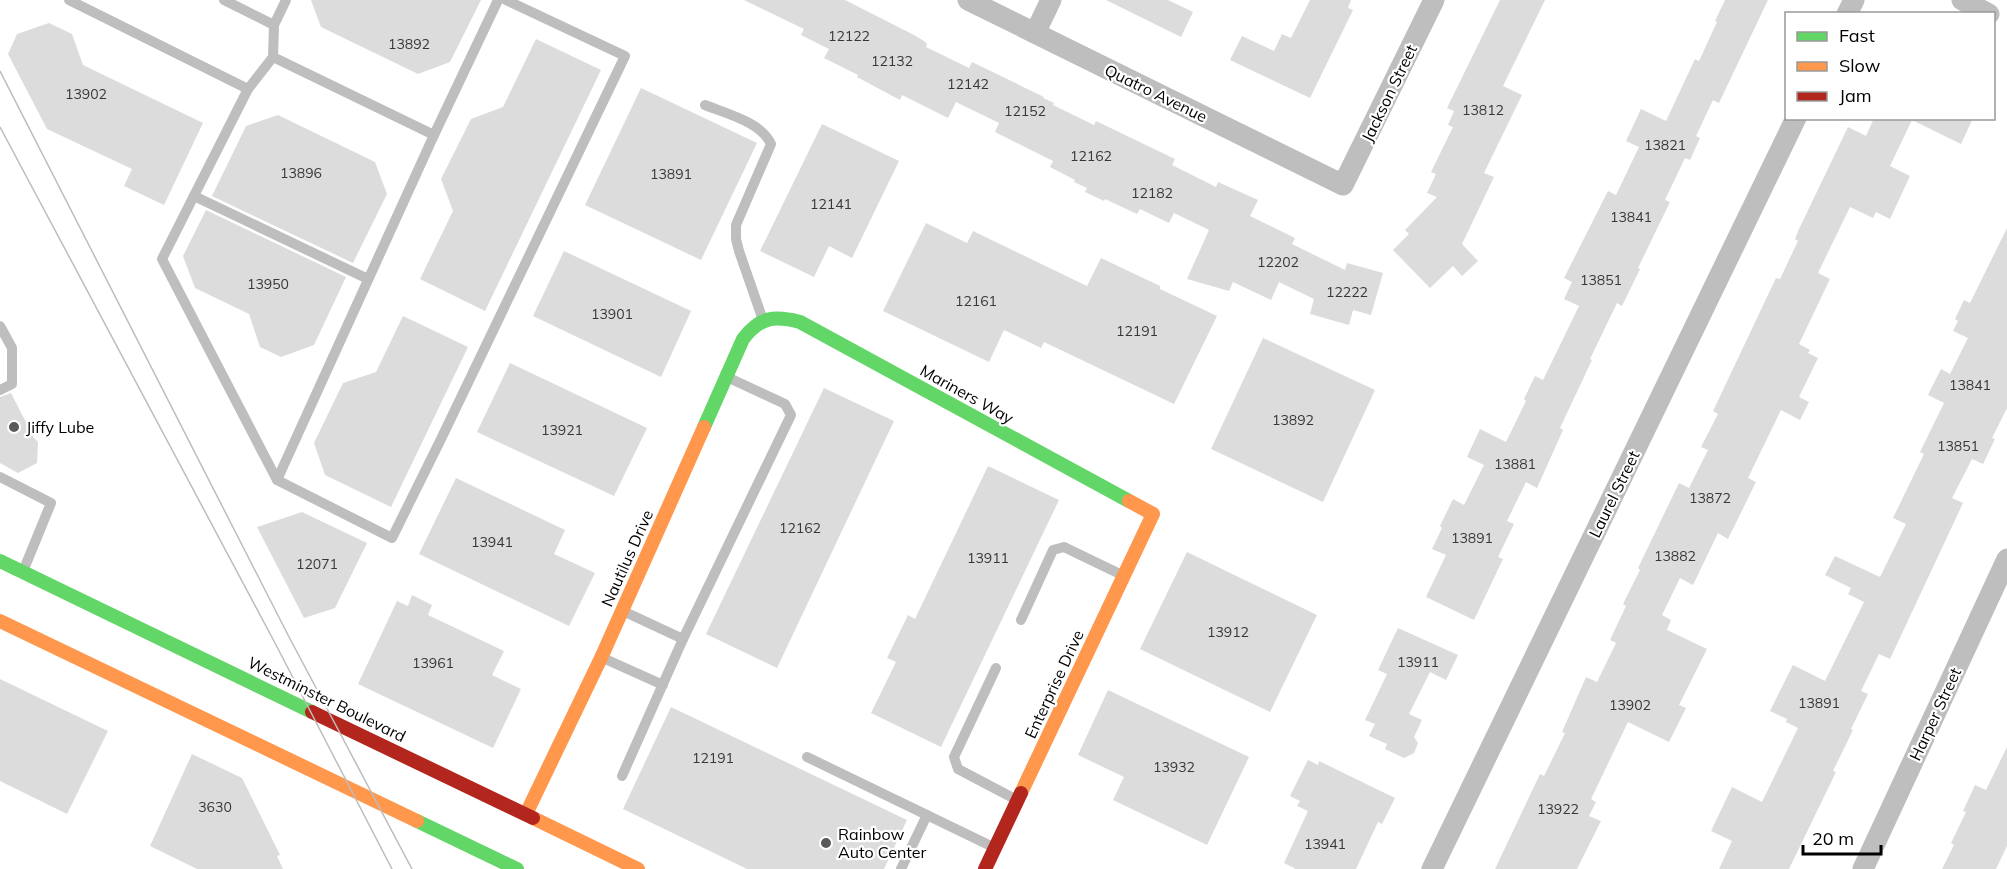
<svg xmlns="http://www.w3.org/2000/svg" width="2007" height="869" viewBox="0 0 2007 869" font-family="Mulish,sans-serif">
	<rect width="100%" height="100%" fill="#fff"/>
	<g fill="#dcdcdc">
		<path d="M 311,0 L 481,0 L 450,62 L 418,74 L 321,27 Z"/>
		<path d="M 744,0 L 845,0 L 914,35 L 924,41 L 927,44 L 926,47 L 969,68 L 972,62 L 1044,97 L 1043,98 L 1054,103 L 1053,105 L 1094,125 L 1096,121 L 1175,159 L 1172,165 L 1216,187 L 1218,182 L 1258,200 L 1250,216 L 1295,238 L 1292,244 L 1345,270 L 1347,263 L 1383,273 L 1371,315 L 1353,310 L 1349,325 L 1310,314 L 1314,299 L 1279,282 L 1271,300 L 1233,282 L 1229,291 L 1187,279 L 1209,230 L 1174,213 L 1169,223 L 1140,209 L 1137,214 L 1105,199 L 1104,201 L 1085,192 L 1087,188 L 1074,182 L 1075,180 L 1050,167 L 1053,161 L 995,132 L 999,123 L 956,102 L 948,118 L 902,95 L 900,100 L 857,77 L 858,75 L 824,58 L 829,49 L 801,35 L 804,29 Z"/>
		<path d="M 1106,0 L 1168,0 L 1193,12 L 1181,37 Z"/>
		<path d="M 1310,0 L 1351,0 L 1348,8 L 1353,10 L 1310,98 L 1230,60 L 1242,36 L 1274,51 L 1282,34 L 1291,38 Z"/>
		<path d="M 1500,0 L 1545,0 L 1503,86 L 1522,95 L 1484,173 L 1494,177 L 1462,244 L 1478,261 L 1462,276 L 1453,266 L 1430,288 L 1393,250 L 1409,234 L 1405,230 L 1437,197 L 1427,193 L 1436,174 L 1431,172 L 1453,127 L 1448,125 L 1454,111 L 1447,108 Z"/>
		<path d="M 1725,0 L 1768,0 L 1719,103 L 1713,100 L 1696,136 L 1700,138 L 1690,160 L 1685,158 L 1665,200 L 1670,202 L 1638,268 L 1640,269 L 1622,306 L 1617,303 L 1590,359 L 1592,360 L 1560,428 L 1563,430 L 1537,488 L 1526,482 L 1507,521 L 1514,524 L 1498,557 L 1503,559 L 1474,620 L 1426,597 L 1446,555 L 1432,549 L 1442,528 L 1440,526 L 1453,499 L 1464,505 L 1484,465 L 1467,457 L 1480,429 L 1506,442 L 1526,401 L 1524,399 L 1535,376 L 1543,380 L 1579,306 L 1564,299 L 1572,282 L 1564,278 L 1608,191 L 1616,195 L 1639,147 L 1626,141 L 1641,109 L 1666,121 L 1695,59 L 1699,61 L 1717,22 L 1715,21 Z"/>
		<path d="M 49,23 L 72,34 L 83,65 L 203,123 L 164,205 L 124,186 L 132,169 L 47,129 L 8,54 L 17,34 Z"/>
		<path d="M 536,39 L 601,70 L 485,311 L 420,279 L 453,211 L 441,179 L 471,119 L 503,107 Z"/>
		<path d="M 641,88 L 757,143 L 701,260 L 585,205 Z"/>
		<path d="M 278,115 L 375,162 L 387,194 L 353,263 L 212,196 L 246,126 Z"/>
		<path d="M 1874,118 L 1973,118 L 1961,144 L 1912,120 L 1890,166 L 1910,176 L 1890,219 L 1876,212 L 1873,218 L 1850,207 L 1818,273 L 1830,279 L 1799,344 L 1810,350 L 1808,353 L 1818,358 L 1799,397 L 1809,402 L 1800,420 L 1781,410 L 1748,478 L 1756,482 L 1728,539 L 1718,533 L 1693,585 L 1680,578 L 1662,615 L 1671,620 L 1667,630 L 1707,649 L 1679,705 L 1686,708 L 1669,742 L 1628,722 L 1591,799 L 1596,802 L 1589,816 L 1601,821 L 1577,869 L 1495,869 L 1540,774 L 1544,776 L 1565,733 L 1562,732 L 1586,677 L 1597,682 L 1616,643 L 1610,640 L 1626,606 L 1623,604 L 1640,570 L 1638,568 L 1679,483 L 1689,488 L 1708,450 L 1701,447 L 1718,414 L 1713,411 L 1776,278 L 1780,279 L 1798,241 L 1795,239 L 1799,229 L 1848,127 L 1866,136 Z"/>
		<path d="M 822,124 L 899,161 L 852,258 L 829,246 L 814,277 L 760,251 Z"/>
		<path d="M 206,210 L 346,277 L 314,345 L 281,357 L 260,347 L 249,314 L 195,288 L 183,256 Z"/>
		<path d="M 926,223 L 967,243 L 973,231 L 1087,286 L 1101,258 L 1160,286 L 1160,289 L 1217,316 L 1174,404 L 1044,342 L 1041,348 L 1004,330 L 989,362 L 883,311 Z"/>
		<path d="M 2007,228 L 2007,408 L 1992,438 L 1995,439 L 1983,464 L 1972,459 L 1952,498 L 1963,503 L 1890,659 L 1879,654 L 1861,691 L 1868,694 L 1851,729 L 1853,730 L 1833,771 L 1836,772 L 1789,869 L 1719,869 L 1732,841 L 1711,831 L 1732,787 L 1762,802 L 1798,728 L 1786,722 L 1787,719 L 1770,711 L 1793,665 L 1825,681 L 1864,602 L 1848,594 L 1851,588 L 1825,575 L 1835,556 L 1880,577 L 1906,524 L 1893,518 L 1924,454 L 1920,452 L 1944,403 L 1928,395 L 1941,369 L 1950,374 L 1968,338 L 1953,331 L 1958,321 L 1955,319 L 1964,300 L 1970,303 Z"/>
		<path d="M 564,251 L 691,311 L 661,377 L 533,316 Z"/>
		<path d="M 403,316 L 468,347 L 391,507 L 325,475 L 314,443 L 343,383 L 376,372 Z"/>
		<path d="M 1263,338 L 1375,390 L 1323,502 L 1211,449 Z"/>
		<path d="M 510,363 L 647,428 L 614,496 L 477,432 Z"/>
		<path d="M 824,388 L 894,421 L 777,668 L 706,634 Z"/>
		<path d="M 11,393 L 34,438 L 38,442 L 37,463 L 18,473 L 0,463 L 0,397 Z"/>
		<path d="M 988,466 L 1059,500 L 941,747 L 871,713 L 896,662 L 887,658 L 908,615 L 915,619 Z"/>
		<path d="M 456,478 L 565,530 L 554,554 L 595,573 L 569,626 L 419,554 Z"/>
		<path d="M 302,512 L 367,543 L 335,608 L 304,618 L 257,527 Z"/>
		<path d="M 1187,552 L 1317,615 L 1270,712 L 1140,649 Z"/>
		<path d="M 412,595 L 432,605 L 428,615 L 504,651 L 492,675 L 521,689 L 493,748 L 358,684 L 397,601 L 408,606 Z"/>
		<path d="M 1398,628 L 1458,655 L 1446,680 L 1430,672 L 1409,714 L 1422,720 L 1414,737 L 1418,743 L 1414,753 L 1404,758 L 1385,749 L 1387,744 L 1369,736 L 1375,724 L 1365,720 L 1387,674 L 1378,670 Z"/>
		<path d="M 0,679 L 108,731 L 67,814 L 0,781 Z"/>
		<path d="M 1108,690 L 1249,757 L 1207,845 L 1113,800 L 1124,777 L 1078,755 Z"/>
		<path d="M 671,707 L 907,820 L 884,869 L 747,869 L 623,809 Z"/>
		<path d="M 2007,747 L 2007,846 L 1996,869 L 1942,869 L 1954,845 L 1951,843 L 1966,812 L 1963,811 L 1975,785 L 1986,790 Z"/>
		<path d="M 192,754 L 242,778 L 280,855 L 277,856 L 283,869 L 197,869 L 150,846 Z"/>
		<path d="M 1308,760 L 1318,765 L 1319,761 L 1395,798 L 1382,824 L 1378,822 L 1356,869 L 1296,869 L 1284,863 L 1308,811 L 1297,806 L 1300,801 L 1290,796 Z"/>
	</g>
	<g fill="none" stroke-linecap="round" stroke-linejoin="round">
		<g stroke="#bebebe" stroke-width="10">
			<path d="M 69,0 L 248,89 L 273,57 L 274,25 L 286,0"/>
			<path d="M 224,0 L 274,25"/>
			<path d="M 273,57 L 434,135 L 498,0"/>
			<path d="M 248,89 L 162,259 L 277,480 L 392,538 L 441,439 L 625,56 L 506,0"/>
			<path d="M 705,105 C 727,114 761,122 771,144 L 736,225 L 736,239 L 739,251 L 763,320"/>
			<path d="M 194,196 L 368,279"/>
			<path d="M 0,326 L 12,348 L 12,384 L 0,390"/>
			<path d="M 0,477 L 51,503 L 24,569"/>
			<path d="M 277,480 L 434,135"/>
			<path d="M 625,612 L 683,639 L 791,415 L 785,404 L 727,377"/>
			<path d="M 1021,620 L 1053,550 L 1064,547 L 1122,575"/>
			<path d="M 603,658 L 663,685"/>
			<path d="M 996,668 L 954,757 L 958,769 L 1015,799"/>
			<path d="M 807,757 L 993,847"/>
			<path d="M 622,776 L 683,639"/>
			<path d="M 901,869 L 927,815"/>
		</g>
		<g stroke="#bebebe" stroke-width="21">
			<path d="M 968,0 L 1343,185 L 1434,0"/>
			<path d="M 1962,0 L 1989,14"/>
			<path d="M 1847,14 L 1854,0"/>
			<path d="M 1035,33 L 1051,0"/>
			<path d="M 1432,869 L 1796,118"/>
			<path d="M 1863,869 L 2007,559"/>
		</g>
		<g stroke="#63d668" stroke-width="14">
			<path d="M 704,427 L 743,339 C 760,317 774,315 800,322 L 1129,501"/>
			<path d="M 0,561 L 312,712"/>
			<path d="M 417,821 L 517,869"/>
		</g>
		<g stroke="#ff974d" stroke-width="14">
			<path d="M 0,621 L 417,821"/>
			<path d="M 1021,793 L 1153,514 L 1129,501"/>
			<path d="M 526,814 L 601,658 L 704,427"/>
			<path d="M 533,818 L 638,869"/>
		</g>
		<g stroke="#b3261e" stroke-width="14">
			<path d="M 312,712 L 533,818"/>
			<path d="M 985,869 L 1021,793"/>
		</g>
		<g stroke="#bdbdbd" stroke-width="1.5">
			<path d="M 0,71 L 288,635 L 412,869"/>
			<path d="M 0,127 L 275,643 L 392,869"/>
		</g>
	</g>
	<g fill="#595959" stroke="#fff" stroke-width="2">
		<circle cx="14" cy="427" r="6"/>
		<circle cx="826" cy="843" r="6"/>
	</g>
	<g text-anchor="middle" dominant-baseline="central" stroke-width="4.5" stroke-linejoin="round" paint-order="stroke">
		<g font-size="14" fill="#373737">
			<text x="849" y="36">12122</text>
			<text x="409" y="44">13892</text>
			<text x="892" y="61">12132</text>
			<text x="968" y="84">12142</text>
			<text x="86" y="94">13902</text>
			<text x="1483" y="110">13812</text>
			<text x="1025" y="111">12152</text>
			<text x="1665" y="145">13821</text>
			<text x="1091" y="156">12162</text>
			<text x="301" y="173">13896</text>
			<text x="671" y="174">13891</text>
			<text x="1152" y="193">12182</text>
			<text x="831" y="204">12141</text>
			<text x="1631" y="217">13841</text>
			<text x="1278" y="262">12202</text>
			<text x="1601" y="280">13851</text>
			<text x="268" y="284">13950</text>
			<text x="1347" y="292">12222</text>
			<text x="976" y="301">12161</text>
			<text x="612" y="314">13901</text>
			<text x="1137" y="331">12191</text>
			<text x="1970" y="385">13841</text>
			<text x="1293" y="420">13892</text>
			<text x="562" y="430">13921</text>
			<text x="1958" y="446">13851</text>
			<text x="1515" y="464">13881</text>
			<text x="1710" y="498">13872</text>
			<text x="800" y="528">12162</text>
			<text x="1472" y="538">13891</text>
			<text x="492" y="542">13941</text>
			<text x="1675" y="556">13882</text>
			<text x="988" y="558">13911</text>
			<text x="317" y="564">12071</text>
			<text x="1228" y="632">13912</text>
			<text x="1418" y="662">13911</text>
			<text x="433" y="663">13961</text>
			<text x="1819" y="703">13891</text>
			<text x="1630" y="705">13902</text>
			<text x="713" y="758">12191</text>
			<text x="1174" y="767">13932</text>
			<text x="215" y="807">3630</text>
			<text x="1558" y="809">13922</text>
			<text x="1325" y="844">13941</text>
		</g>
		<g font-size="16" fill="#000" stroke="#fff">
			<text transform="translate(1156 93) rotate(26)">Quatro Avenue</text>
			<text transform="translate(1389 93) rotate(-64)">Jackson Street</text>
			<text transform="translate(967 394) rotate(29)">Mariners Way</text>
			<text transform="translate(1614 494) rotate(-64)">Laurel Street</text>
			<text transform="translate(627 558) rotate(-66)">Nautilus Drive</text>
			<text transform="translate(1054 684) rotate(-65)">Enterprise Drive</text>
			<text transform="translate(327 699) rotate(26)">Westminster Boulevard</text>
			<text transform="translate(1935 714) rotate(-65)">Harper Street</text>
		</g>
		<g font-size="16" fill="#000" stroke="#fff" text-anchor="start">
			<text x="26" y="427">Jiffy Lube</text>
			<text x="838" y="834">Rainbow<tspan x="838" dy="18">Auto Center</tspan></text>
		</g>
	</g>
	<rect x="1785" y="12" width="210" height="108" fill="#ffffff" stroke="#999999" stroke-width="1.5"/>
	<rect x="1797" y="32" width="30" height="9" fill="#63d668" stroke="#999999" stroke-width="1.5"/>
	<text x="1839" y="42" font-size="18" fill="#000000">Fast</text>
	<rect x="1797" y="62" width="30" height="9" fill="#ff974d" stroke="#999999" stroke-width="1.5"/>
	<text x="1839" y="72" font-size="18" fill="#000000">Slow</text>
	<rect x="1797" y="92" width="30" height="9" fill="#b3261e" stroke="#999999" stroke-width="1.5"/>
	<text x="1839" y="102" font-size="18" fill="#000000">Jam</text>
	<path d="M1803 845v9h78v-9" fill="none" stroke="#000000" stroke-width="3"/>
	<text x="1812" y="845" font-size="18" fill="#000000" stroke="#ffffff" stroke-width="4.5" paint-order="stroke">20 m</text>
</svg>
